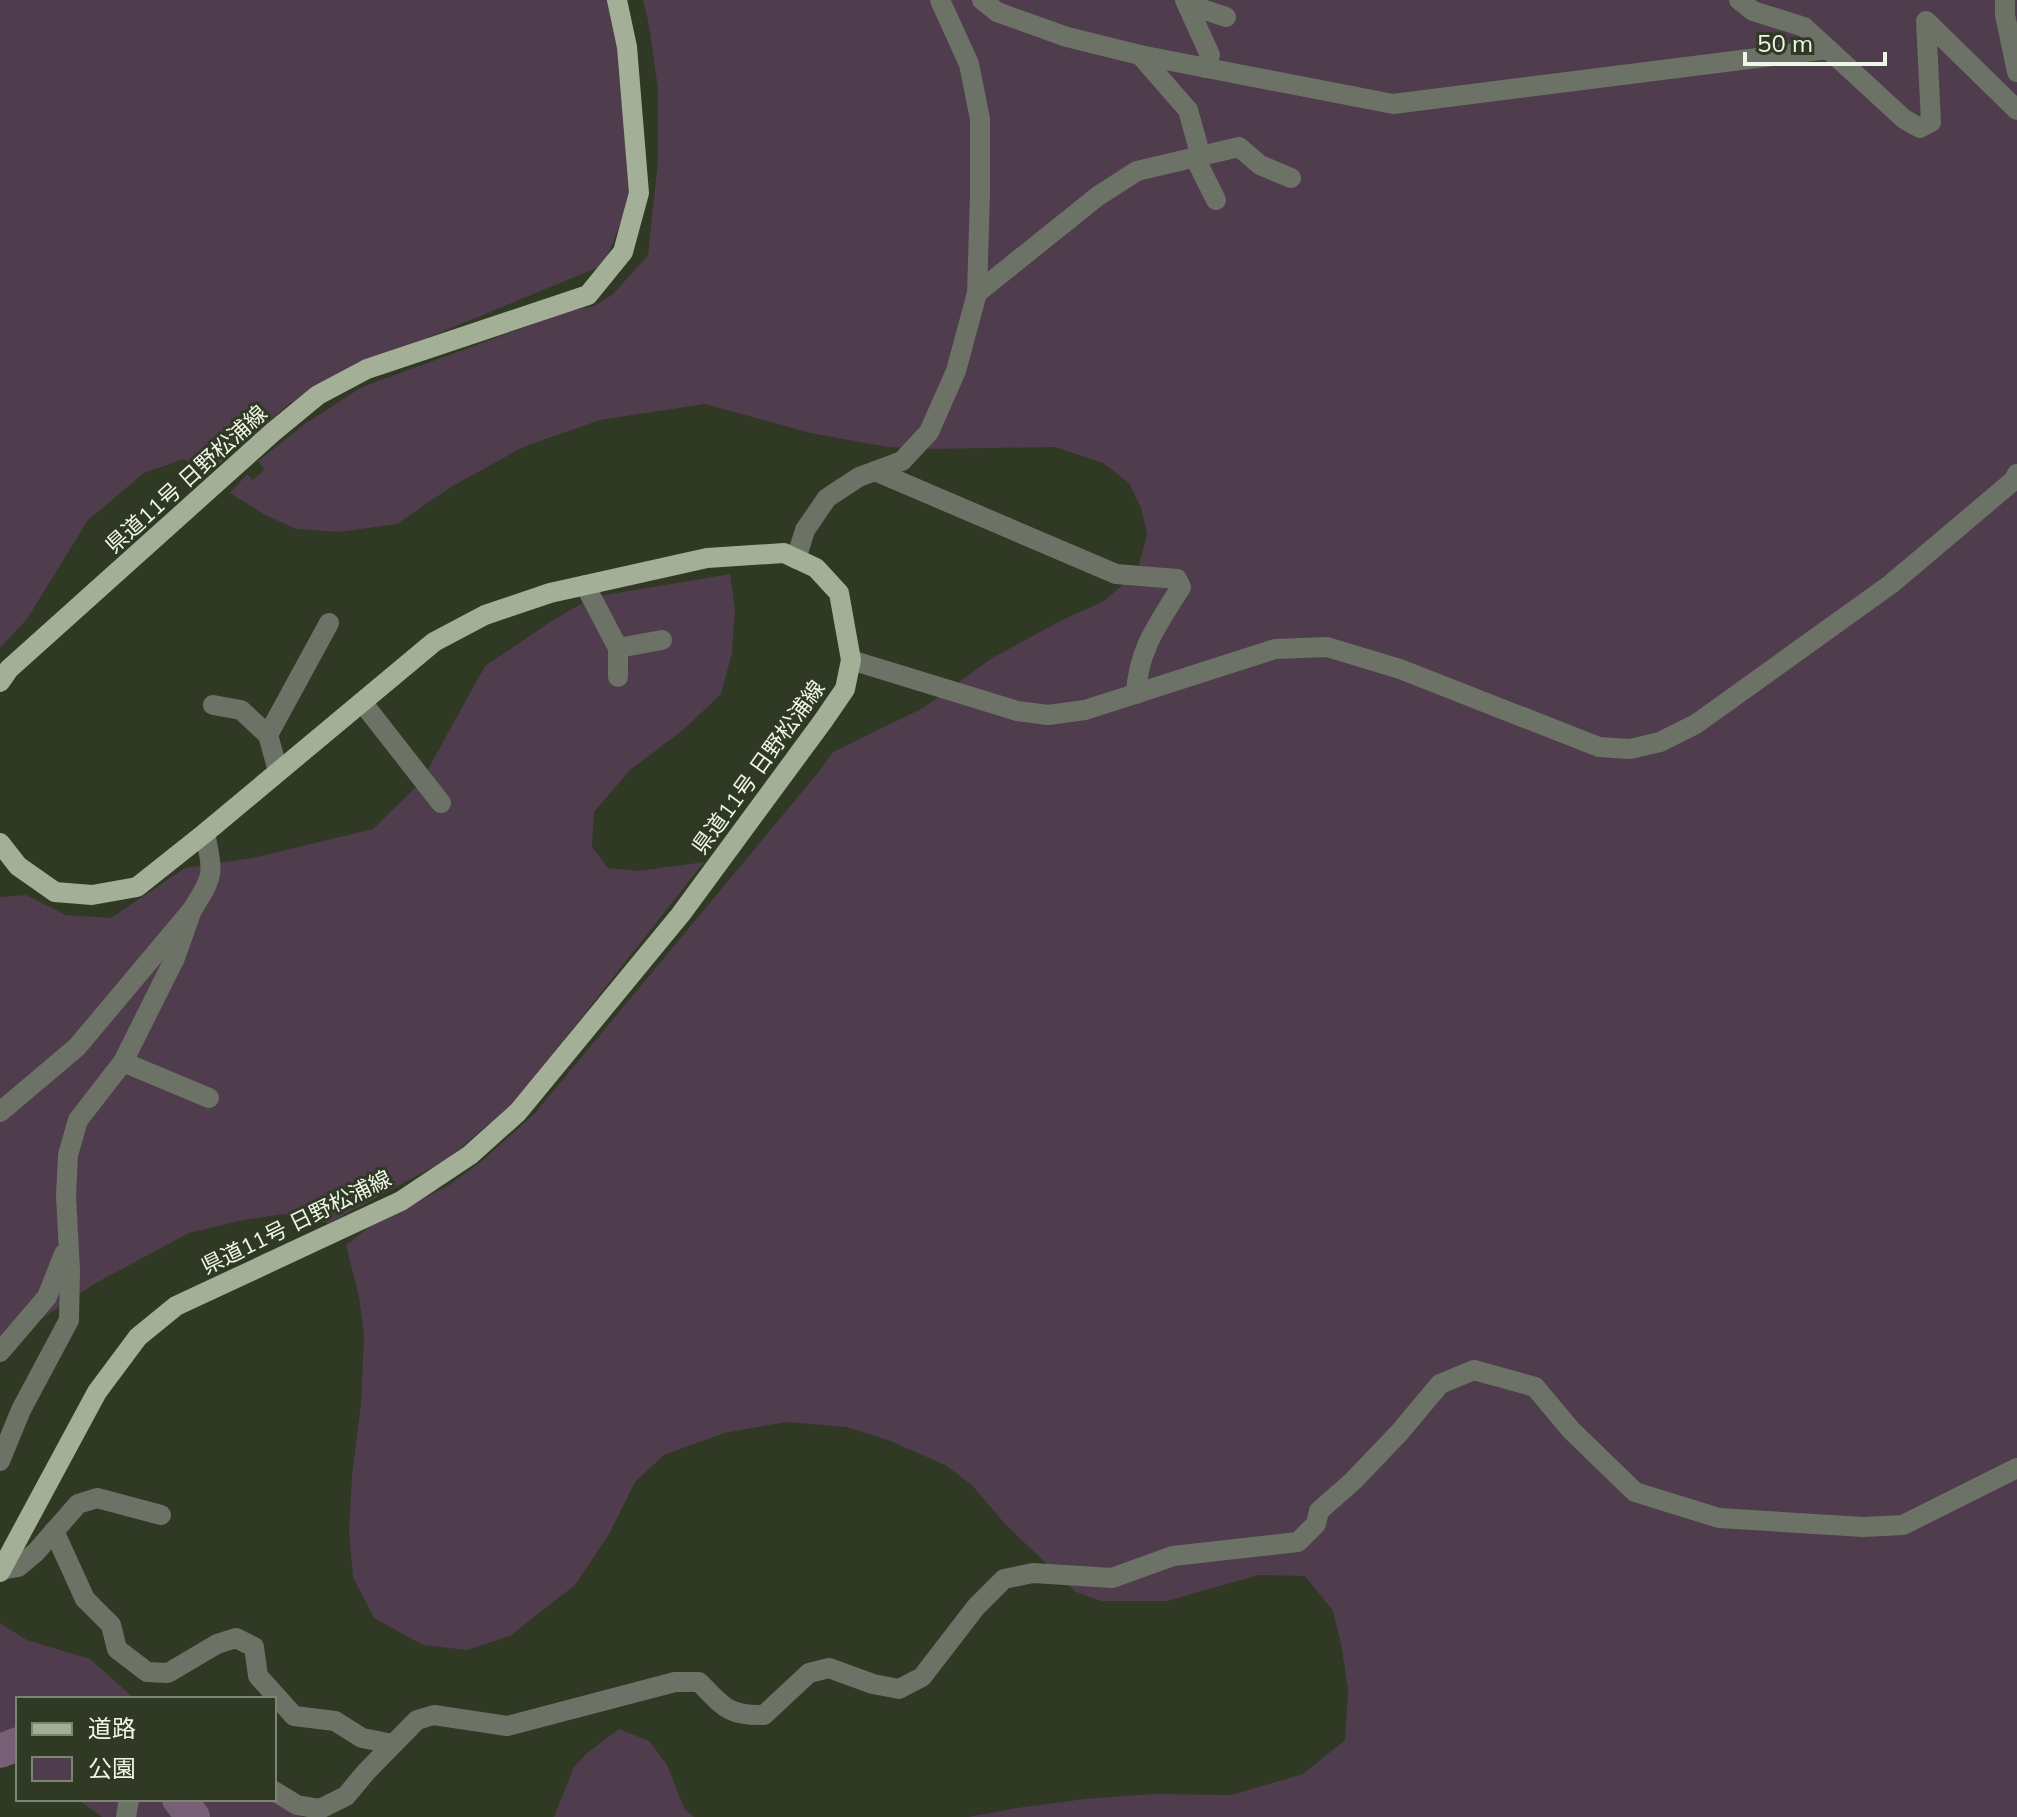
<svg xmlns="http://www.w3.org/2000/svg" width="2017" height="1817" viewBox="0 0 2017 1817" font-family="Mulish,'Noto Sans JP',sans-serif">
	<rect width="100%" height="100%" fill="#2f3923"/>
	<g fill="#4f3c4d">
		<path d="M 0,0 L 621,0 L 633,192 L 604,265 L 347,371 L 289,404 L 206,476 L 184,459 L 144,473 L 88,520 L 27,619 L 0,648 Z"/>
		<path d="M 643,0 L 2017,0 L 2017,1817 L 968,1817 L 1017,1808 L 1085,1799 L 1153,1794 L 1231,1795 L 1303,1774 L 1345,1740 L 1348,1689 L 1341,1644 L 1333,1611 L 1305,1576 L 1259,1575 L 1167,1601 L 1101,1601 L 1076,1592 L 1005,1524 L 972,1485 L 945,1465 L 888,1440 L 846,1427 L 787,1422 L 724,1433 L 664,1455 L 635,1482 L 609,1534 L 575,1585 L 510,1636 L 467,1650 L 423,1645 L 374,1618 L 353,1577 L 349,1531 L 352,1476 L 361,1404 L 364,1334 L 359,1297 L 346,1245 L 373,1224 L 449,1185 L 483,1160 L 535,1113 L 817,774 L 833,752 L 923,708 L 992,658 L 1062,620 L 1104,601 L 1137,572 L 1147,534 L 1141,508 L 1129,483 L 1103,463 L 1055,447 L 933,449 L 887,447 L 810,433 L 705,404 L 600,420 L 523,447 L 451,487 L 397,524 L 339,532 L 296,529 L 265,515 L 230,493 L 247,474 L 253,480 L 264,470 L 258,461 L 306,423 L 362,387 L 568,311 L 595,306 L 613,294 L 648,255 L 658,159 L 658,89 L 648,20 Z"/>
		<path d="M 730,574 L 735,609 L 732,653 L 721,694 L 683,730 L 630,770 L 594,812 L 592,847 L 608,868 L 638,871 L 704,862 L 516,1101 L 448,1159 L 329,1223 L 284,1214 L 243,1220 L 189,1233 L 96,1283 L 0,1346 L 0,897 L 26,895 L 66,915 L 111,918 L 185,868 L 257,857 L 373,829 L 421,782 L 485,666 L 553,620 L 593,597 Z"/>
		<path d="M 0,1623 L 27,1640 L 90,1659 L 135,1699 L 18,1699 L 18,1764 L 0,1754 Z"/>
		<path d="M 619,1729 L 649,1741 L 667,1765 L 685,1810 L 694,1817 L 554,1817 L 574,1767 L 587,1753 Z"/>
		<path d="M 77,1799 L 274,1799 L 303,1817 L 102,1817 Z"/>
	</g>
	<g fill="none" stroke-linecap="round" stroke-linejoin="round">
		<g stroke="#776075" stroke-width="34">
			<path d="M 0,1751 L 18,1744"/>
			<path d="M 179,1799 L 193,1817"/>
		</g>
		<g stroke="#6d7266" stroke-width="20">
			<path d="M 982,0 L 997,12 L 1067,37 L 1140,55 L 1393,104 L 1828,49 L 1904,119 L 1920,128 L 1931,122 L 1926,21 L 2017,110"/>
			<path d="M 1185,0 L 1210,55 L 1205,68"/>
			<path d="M 1739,0 L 1753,11 L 1804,27 L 1828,49"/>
			<path d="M 2005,0 L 2005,15 L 2017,72"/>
			<path d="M 1187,4 L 1226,17"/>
			<path d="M 1140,55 L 1188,110 L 1201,157"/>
			<path d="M 1195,158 L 1216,200"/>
			<path d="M 977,293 L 1098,196 L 1137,171 L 1239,147 L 1260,165 L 1291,178"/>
			<path d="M 875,471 L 1116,574 L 1177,579 L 1181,587 C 1159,623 1138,649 1136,694"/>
			<path d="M 796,559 L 805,530 L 827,498 L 859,477 L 902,461 L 929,432 L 956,371 L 977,293 L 980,195 L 980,119 L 969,64 L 940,0"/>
			<path d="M 585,585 L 618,648 L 662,640"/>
			<path d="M 618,648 L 618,677"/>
			<path d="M 851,660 L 1017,711 L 1048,715 L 1085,710 L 1275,649 L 1327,647 L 1400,669 L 1599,747 L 1630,749 L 1660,742 L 1696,724 L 1891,584 L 2013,481 L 2017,474"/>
			<path d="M 362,702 L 441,803"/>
			<path d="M 213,705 L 241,710 L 268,735 L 278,771"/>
			<path d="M 268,735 L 329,623"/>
			<path d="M 123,1062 L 209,1098"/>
			<path d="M 0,1112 L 77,1047 L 192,910 C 215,874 213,874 205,833"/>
			<path d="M 0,1352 L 47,1297 L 64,1254"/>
			<path d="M 0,1461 L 21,1410 L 69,1320 L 70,1270 L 66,1196 L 68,1155 L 78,1120 L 123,1062 L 175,958 L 192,910"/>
			<path d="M 54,1531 L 85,1599 L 111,1625 L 117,1649 L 147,1672 L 168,1673 L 217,1644 L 236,1638 L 254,1647 L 258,1676 L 294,1716 L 335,1721 L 362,1738 L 393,1744"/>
			<path d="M 1,1570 L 18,1567 L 36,1552 L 78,1504 L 97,1498 L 161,1515"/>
			<path d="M 274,1791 L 297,1805 L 320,1809 L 346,1796 L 366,1772 L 417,1720 L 434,1715 L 507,1726 L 675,1682 L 699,1682 C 723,1706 727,1716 764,1715 L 809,1673 L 829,1668 L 873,1684 L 899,1689 L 922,1677 L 976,1607 L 1004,1579 L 1033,1573 L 1112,1578 L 1173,1556 L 1298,1542 L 1316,1524 L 1319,1511 L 1353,1481 L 1399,1433 L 1440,1384 L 1474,1370 L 1535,1387 L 1571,1430 L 1635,1492 L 1719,1518 L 1863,1527 L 1903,1525 L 2017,1468"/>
			<path d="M 126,1817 L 129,1799"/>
		</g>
		<g stroke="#a3af96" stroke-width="20">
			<path d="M 0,682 L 9,669 L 273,432 L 318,395 L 367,369 L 588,295 L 623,252 L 639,193 L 627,47 L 617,0"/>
			<path d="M 0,843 L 18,866 L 55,892 L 92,895 L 137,887 L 205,833 L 434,642 L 485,615 L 550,593 L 707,558 L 784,553 L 816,568 L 839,593 L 851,660 L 845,689 L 823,721 L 681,914 L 518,1112 L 470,1155 L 401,1201 L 176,1306 L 138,1337 L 97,1392 L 0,1572"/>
		</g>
	</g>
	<g text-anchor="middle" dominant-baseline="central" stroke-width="6" stroke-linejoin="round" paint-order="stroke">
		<g font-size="22" fill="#eff6e8" stroke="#2f3923">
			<text transform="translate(186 479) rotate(-42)">県道11号 日野松浦線</text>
			<text transform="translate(758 767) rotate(-54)">県道11号 日野松浦線</text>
			<text transform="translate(296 1222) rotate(-26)">県道11号 日野松浦線</text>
		</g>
	</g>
	<rect x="16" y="1697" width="260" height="104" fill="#2f3923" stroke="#7c8572" stroke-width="2"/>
	<rect x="32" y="1723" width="40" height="12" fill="#a3af96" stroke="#7c8572" stroke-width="2"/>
	<text x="88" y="1737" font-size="24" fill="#eff6e8">道路</text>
	<rect x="32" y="1757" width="40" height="24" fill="#4f3c4d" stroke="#7c8572" stroke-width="2"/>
	<text x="88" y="1777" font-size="24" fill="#eff6e8">公園</text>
	<path d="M1745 52v12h140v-12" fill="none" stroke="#eff6e8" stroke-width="4"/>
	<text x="1757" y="52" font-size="24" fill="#eff6e8" stroke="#2f3923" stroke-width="6" paint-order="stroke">50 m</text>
</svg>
